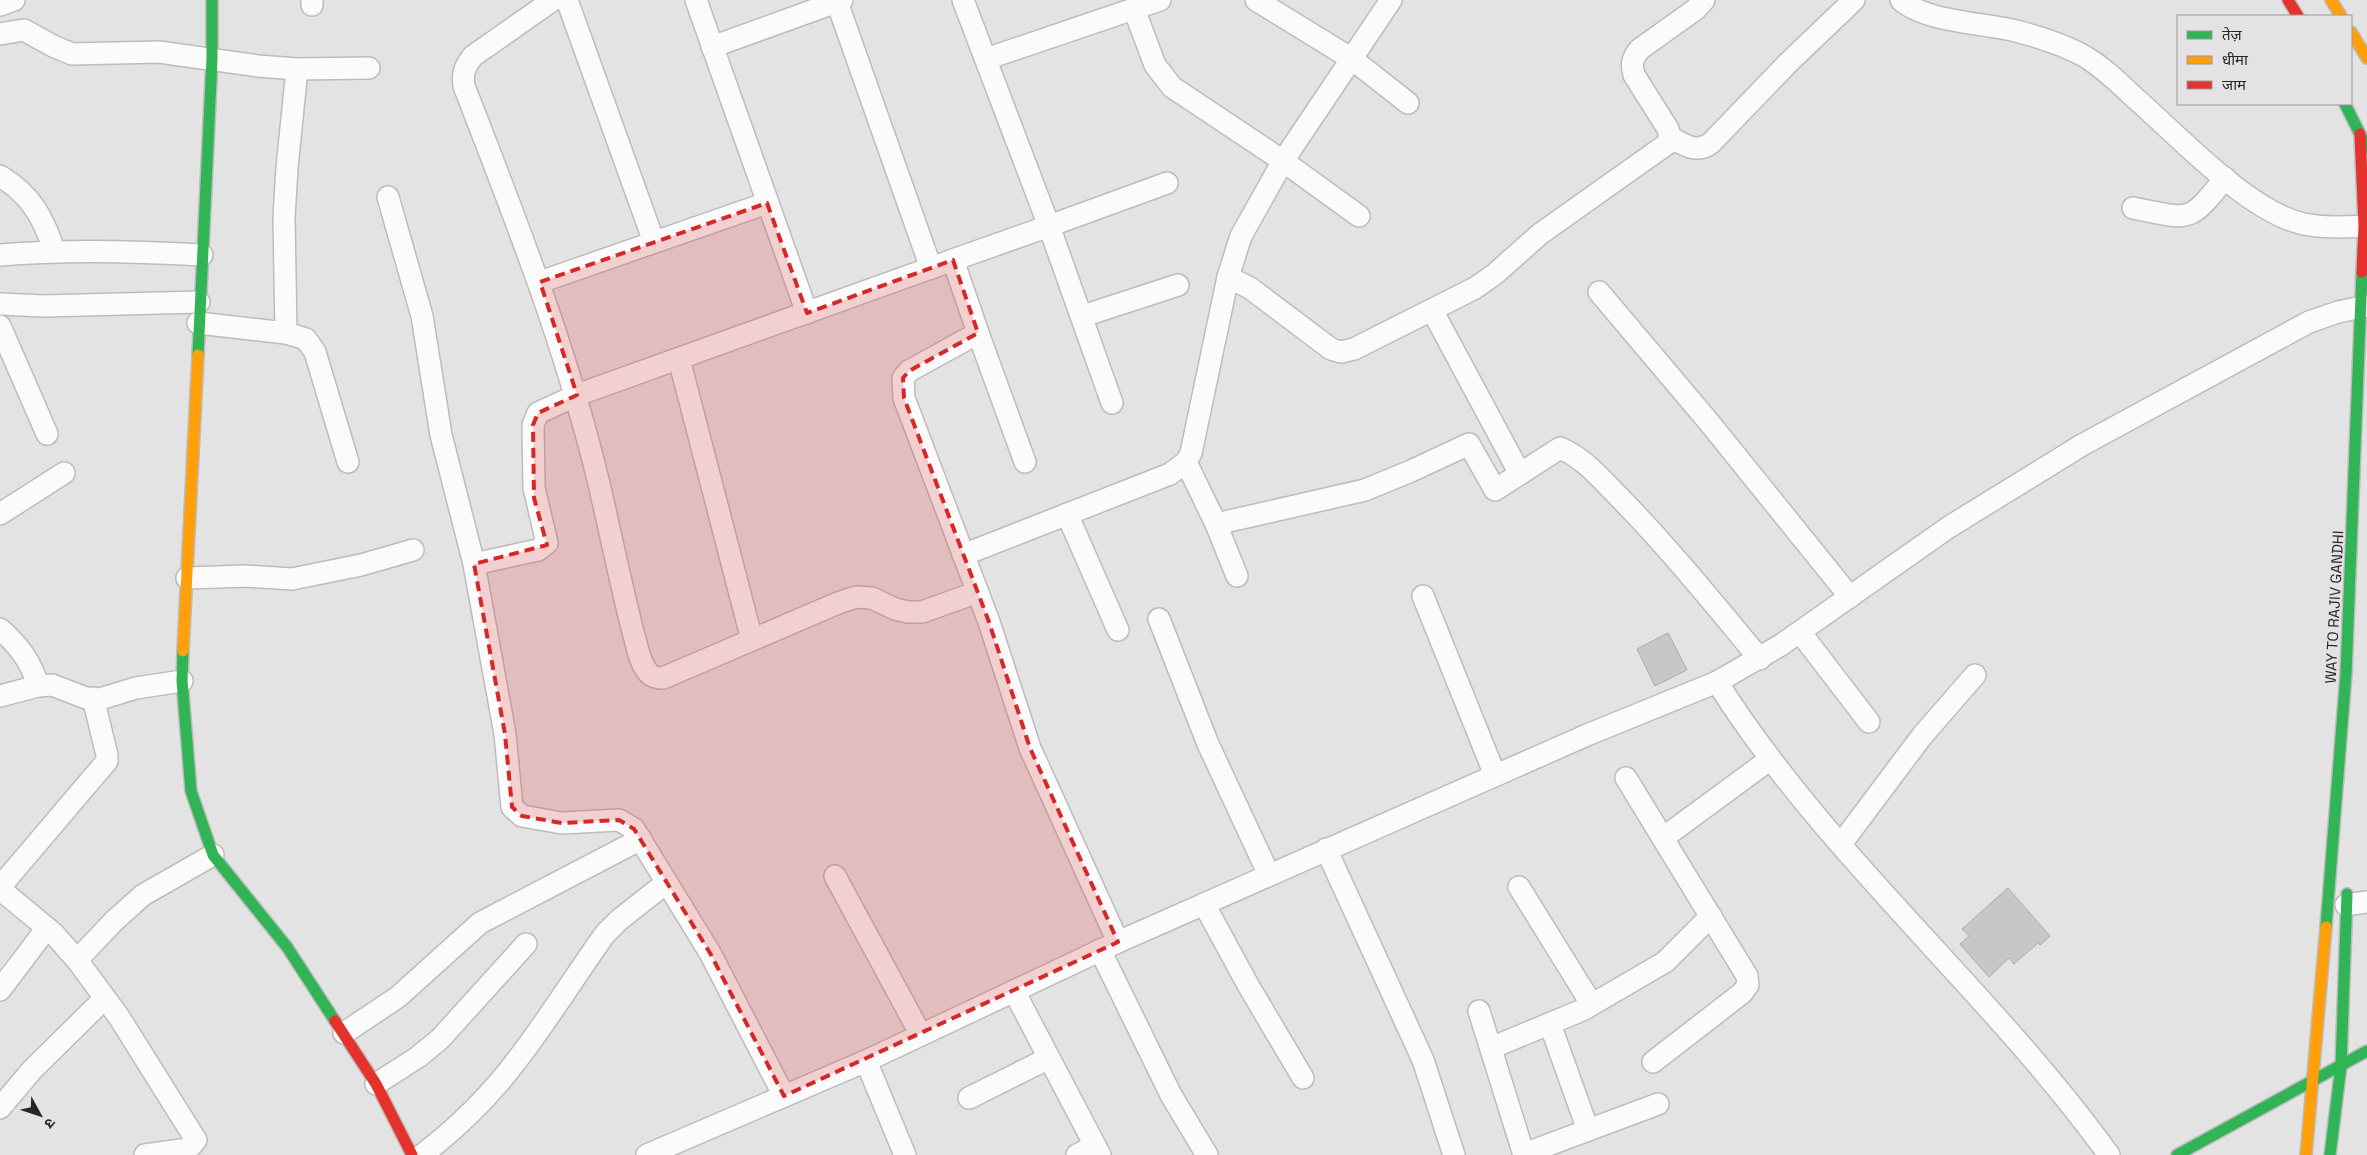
<svg xmlns="http://www.w3.org/2000/svg" width="2367" height="1155" viewBox="0 0 2367 1155" font-family="'Space Grotesk','Noto Sans Devanagari',sans-serif">
	<rect width="100%" height="100%" fill="#e4e3e4"/>
	<g fill="#c8c7c8" stroke="#abaaab">
		<path d="M 1668,633 L 1687,670 L 1655,686 L 1637,649 Z"/>
		<path d="M 2008,888 L 2050,936 L 2040,945 L 2038,943 L 2014,964 L 2009,958 L 1989,977 L 1960,944 L 1969,936 L 1962,929 Z"/>
	</g>
	<g fill="none" stroke-linecap="round" stroke-linejoin="round">
		<g stroke="#bdbcbd" stroke-width="24">
			<g id="street">
				<path d="M 312,0 L 312,5"/>
				<path d="M 553,0 L 473,56 C 465,66 462,73 464,86 C 518,225 573,364 605,510 C 614,551 623,592 633,632 C 637,645 639,661 647,671 C 651,677 656,678 663,678 L 838,603 L 856,597 L 872,598 L 895,609 L 908,612 L 922,612 L 978,592"/>
				<path d="M 567,0 L 654,242"/>
				<path d="M 696,0 L 807,313"/>
				<path d="M 963,0 L 1049,226 L 1167,183"/>
				<path d="M 1256,0 L 1352,59 L 1408,103"/>
				<path d="M 1901,0 C 1925,22 1985,23 2016,31 C 2039,37 2063,44 2084,56 C 2103,67 2120,84 2136,99 C 2180,137 2248,212 2304,224 C 2324,228 2344,227 2364,226"/>
				<path d="M 837,2 L 931,268"/>
				<path d="M 0,5 L 14,0"/>
				<path d="M 1134,9 L 1155,65 L 1172,87 L 1283,161 L 1359,216"/>
				<path d="M 0,34 L 24,30 L 53,46 L 72,54 L 159,52 L 258,66 L 297,69 L 369,68"/>
				<path d="M 712,47 L 842,0"/>
				<path d="M 986,59 L 1160,0"/>
				<path d="M 1670,137 C 1685,145 1696,154 1711,143 L 1788,63 L 1854,0"/>
				<path d="M 0,176 C 31,195 43,217 54,250"/>
				<path d="M 388,197 L 422,316 L 441,435 L 474,564 L 505,734 L 512,807 L 522,816 L 562,823 L 619,820 L 634,829 L 710,953 L 784,1096"/>
				<path d="M 2133,208 C 2190,219 2188,225 2225,178"/>
				<path d="M 0,255 C 68,249 134,251 202,255"/>
				<path d="M 1228,277 L 1250,288 L 1331,349 L 1341,352 L 1354,349 L 1475,288 L 1495,274 L 1540,234 L 1667,144 L 1670,137 L 1668,129 L 1634,75 C 1631,64 1632,58 1640,49 L 1696,9 L 1704,0"/>
				<path d="M 540,282 L 767,203"/>
				<path d="M 1599,292 L 1708,421 L 1850,597"/>
				<path d="M 0,304 L 44,306 L 199,302"/>
				<path d="M 1432,310 L 1520,474"/>
				<path d="M 1083,316 L 1178,285"/>
				<path d="M 198,323 L 286,333 L 306,339 L 315,352 L 348,462"/>
				<path d="M 0,326 L 47,434"/>
				<path d="M 286,333 L 284,217 L 287,168 L 297,69"/>
				<path d="M 978,333 L 1025,462"/>
				<path d="M 679,359 L 752,640"/>
				<path d="M 1186,462 L 1216,524 L 1237,576"/>
				<path d="M 0,514 L 64,473"/>
				<path d="M 1067,514 L 1118,630"/>
				<path d="M 1216,524 L 1365,490 L 1411,471 L 1469,444 L 1495,490 L 1560,448 C 1584,458 1601,479 1619,497 C 1669,548 1714,604 1760,659"/>
				<path d="M 963,555 L 1170,474 L 1186,462 L 1191,453 L 1228,277 L 1241,236 L 1283,161 L 1391,0"/>
				<path d="M 474,564 L 538,550 L 547,543 L 534,488 L 533,425 L 538,413 L 577,395 L 953,260"/>
				<path d="M 187,578 L 246,576 L 292,579 L 361,565 L 413,550"/>
				<path d="M 1423,596 L 1495,775"/>
				<path d="M 1159,619 L 1208,744 L 1269,875"/>
				<path d="M 0,629 C 19,646 31,661 38,686"/>
				<path d="M 1800,632 L 1869,722"/>
				<path d="M 1717,682 C 1827,856 1989,989 2109,1155"/>
				<path d="M 0,696 L 38,686 L 52,685 L 86,698 L 100,699 L 136,688 L 182,681"/>
				<path d="M 1626,778 L 1747,976 L 1748,985 L 1742,993 L 1653,1062"/>
				<path d="M 1663,838 L 1769,760"/>
				<path d="M 1841,844 L 1922,736 L 1975,675"/>
				<path d="M 1326,849 L 1423,1060 L 1454,1155"/>
				<path d="M 835,876 L 921,1035"/>
				<path d="M 0,887 L 107,761 L 107,755 L 93,698"/>
				<path d="M 0,889 L 53,933 L 77,960 L 119,1017 L 196,1140 L 188,1149 L 145,1155"/>
				<path d="M 1204,904 L 1248,985 L 1303,1078"/>
				<path d="M 2346,905 L 2367,902"/>
				<path d="M 1118,942 L 1587,735 L 1717,682 L 1781,645 L 1949,527 L 2082,445 L 2309,322 L 2338,312 L 2367,306"/>
				<path d="M 1100,950 L 1171,1095 L 1207,1155"/>
				<path d="M 77,960 L 114,921 L 143,895 L 213,855"/>
				<path d="M 0,990 L 47,928"/>
				<path d="M 1014,991 L 1100,1155"/>
				<path d="M 1586,1008 L 1665,962 L 1711,916"/>
				<path d="M 1479,1011 L 1524,1155"/>
				<path d="M 1550,1024 L 1588,1130"/>
				<path d="M 344,1033 L 398,997 L 480,923 L 641,839"/>
				<path d="M 1491,1048 L 1580,1011 L 1586,1008 L 1589,1000 L 1519,887"/>
				<path d="M 866,1061 L 905,1155"/>
				<path d="M 376,1084 L 418,1057 L 440,1039 L 526,944"/>
				<path d="M 969,1098 L 1049,1058"/>
				<path d="M 0,1108 L 32,1070 L 105,998"/>
				<path d="M 1524,1154 L 1658,1104"/>
				<path d="M 422,1155 C 457,1128 490,1096 517,1060 C 548,1020 575,976 605,934 L 619,920 L 666,883"/>
				<path d="M 647,1155 L 866,1061 L 1118,942 L 1030,748 L 989,622 L 904,398 L 903,378 L 909,371 L 978,333 L 953,260 L 1049,226 L 1112,403"/>
				<path d="M 1077,1155 L 1095,1146"/>
			</g>
		</g>
		<g stroke="#bdbcbd" stroke-width="14">
			<g id="fast">
				<path d="M 2345,104 L 2367,148"/>
				<path d="M 198,355 L 212,59 L 212,0"/>
				<path d="M 183,651 L 182,681 L 191,791 L 213,855 L 287,947 L 335,1021"/>
				<path d="M 2326,927 L 2346,674 L 2362,272"/>
				<path d="M 2177,1155 L 2367,1051"/>
				<path d="M 2330,1155 L 2341,1066 L 2347,894"/>
			</g>
		</g>
		<g stroke="#bdbcbd" stroke-width="14">
			<g id="slow">
				<path d="M 2331,0 L 2341,16"/>
				<path d="M 2351,32 L 2367,58"/>
				<path d="M 183,651 L 198,355"/>
				<path d="M 2306,1155 L 2326,927"/>
			</g>
		</g>
		<g stroke="#bdbcbd" stroke-width="14">
			<g id="jam">
				<path d="M 2288,0 L 2298,16"/>
				<path d="M 2360,134 L 2364,226 L 2362,272"/>
				<path d="M 335,1021 L 376,1084 L 412,1155"/>
			</g>
		</g>
		<use href="#street" stroke="#fbfbfb" stroke-width="21"/>
		<use href="#fast" stroke="#30b455" stroke-width="11"/>
		<use href="#slow" stroke="#ff9f0a" stroke-width="11"/>
		<use href="#jam" stroke="#e5322d" stroke-width="11"/>
	</g>
	<path fill="#d62828" fill-opacity="0.2" stroke="#d62828" stroke-width="4" stroke-dasharray="10 6" stroke-linejoin="round" d="M 767,203 L 807,313 L 953,260 L 978,333 L 909,371 L 903,378 L 904,398 L 989,622 L 1030,748 L 1118,942 L 784,1096 L 710,953 L 634,829 L 619,820 L 562,823 L 522,816 L 512,807 L 505,734 L 474,564 L 547,545 L 534,498 L 533,425 L 538,413 L 577,395 L 540,282 Z"/>
	<g text-anchor="middle" dominant-baseline="central" stroke-width="4" stroke-linejoin="round" paint-order="stroke">
		<g font-size="15" fill="#272627" stroke="#e5e2e5">
			<text transform="translate(2334 607) rotate(-87)">WAY TO RAJIV GANDHI</text>
		</g>
	</g>
	<rect x="2177" y="15" width="175" height="90" fill="#e5e2e5" stroke="#999799"/>
	<rect x="2187" y="31" width="25" height="8" fill="#30b455" stroke="#999799"/>
	<text x="2222" y="40" font-size="15" fill="#272627">तेज़</text>
	<rect x="2187" y="56" width="25" height="8" fill="#ff9f0a" stroke="#999799"/>
	<text x="2222" y="65" font-size="15" fill="#272627">धीमा</text>
	<rect x="2187" y="81" width="25" height="8" fill="#e5322d" stroke="#999799"/>
	<text x="2222" y="90" font-size="15" fill="#272627">जाम</text>
	<g transform="translate(40 1115) rotate(130)" stroke="#e5e2e5" stroke-width="4" paint-order="stroke">
	<path d="M0-4L9 19L0 12L-9 19Z" fill="#272627"/>
	<text y="-8" font-size="14" font-weight="bold" text-anchor="middle" fill="#272627">उ</text>
	</g>
</svg>
